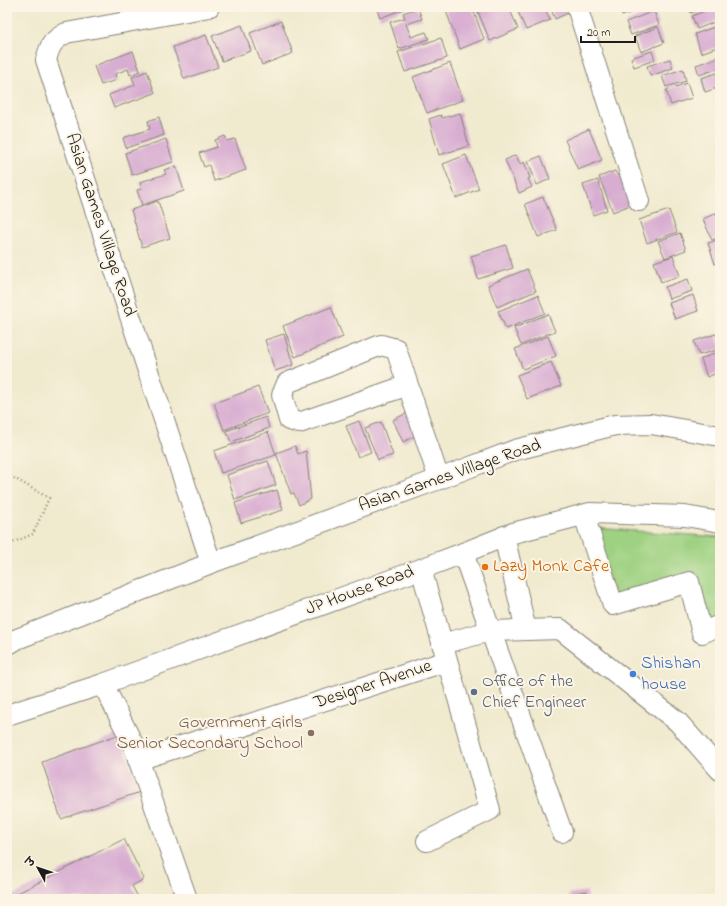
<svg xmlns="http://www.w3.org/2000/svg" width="727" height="906" viewBox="0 0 727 906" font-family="'Indie Flower','Playpen Sans Deva',sans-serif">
	<rect width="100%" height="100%" fill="#fcf5e5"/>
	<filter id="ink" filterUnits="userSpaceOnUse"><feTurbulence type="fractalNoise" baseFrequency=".025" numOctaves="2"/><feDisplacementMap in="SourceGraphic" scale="8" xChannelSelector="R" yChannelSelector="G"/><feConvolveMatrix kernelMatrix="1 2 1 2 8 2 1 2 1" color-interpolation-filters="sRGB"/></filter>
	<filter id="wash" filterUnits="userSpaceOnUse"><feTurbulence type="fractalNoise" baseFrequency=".012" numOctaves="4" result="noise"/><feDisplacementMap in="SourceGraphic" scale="16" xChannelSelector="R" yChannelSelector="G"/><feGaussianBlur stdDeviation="0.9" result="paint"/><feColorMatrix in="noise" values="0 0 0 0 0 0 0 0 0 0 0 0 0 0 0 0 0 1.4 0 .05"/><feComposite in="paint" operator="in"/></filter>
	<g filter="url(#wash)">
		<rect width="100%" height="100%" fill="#f0eacf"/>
		<path fill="#9ed181" stroke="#5d764e" d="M 594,528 L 720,537 L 720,619 L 707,623 L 695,572 L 616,600 Z"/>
		<g id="blocks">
			<g fill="#d8add2">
				<path d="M 376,7 L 409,7 L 380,18 Z"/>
				<path d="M 448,7 L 472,7 L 484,39 L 460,49 L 445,8 Z"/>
				<path d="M 476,7 L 509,7 L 518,29 L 490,41 Z"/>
				<path d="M 516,7 L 544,7 L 550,20 L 526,30 Z"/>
				<path d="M 550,7 L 574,7 L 575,10 L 555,19 Z"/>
				<path d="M 620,7 L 644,7 L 644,8 L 622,16 Z"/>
				<path d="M 688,7 L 707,7 L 691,13 Z"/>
				<path d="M 714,7 L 718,7 L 720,11 L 720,20 L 697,29 L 692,16 Z"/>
				<path d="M 418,8 L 422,19 L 406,24 L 411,37 L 426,32 L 429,39 L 399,49 L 390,22 L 405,18 L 403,13 Z"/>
				<path d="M 654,11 L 659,25 L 631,35 L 626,22 Z"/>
				<path d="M 281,21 L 293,53 L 262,65 L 250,33 Z"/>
				<path d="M 242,25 L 251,51 L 222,61 L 212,36 Z"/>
				<path d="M 720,25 L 720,36 L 718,37 L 720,46 L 701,53 L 695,34 Z"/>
				<path d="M 658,27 L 664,43 L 641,52 L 635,36 Z"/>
				<path d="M 206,35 L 218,67 L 184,79 L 173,47 Z"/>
				<path d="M 441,38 L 447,58 L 405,72 L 398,52 Z"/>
				<path d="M 133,51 L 140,71 L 130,75 L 128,69 L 115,74 L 117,80 L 101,85 L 94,66 Z"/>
				<path d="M 652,51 L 655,60 L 634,67 L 631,58 Z"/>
				<path d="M 719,57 L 720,68 L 699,75 L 696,65 Z"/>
				<path d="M 670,59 L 673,68 L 650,76 L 647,66 Z"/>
				<path d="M 450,63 L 463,100 L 427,113 L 413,77 Z"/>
				<path d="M 683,69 L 686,81 L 666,87 L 662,76 Z"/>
				<path d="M 147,71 L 155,93 L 114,108 L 109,95 L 135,85 L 132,77 Z"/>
				<path d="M 720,72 L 720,87 L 705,92 L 701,78 Z"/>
				<path d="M 687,83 L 692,98 L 671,105 L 666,90 Z"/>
				<path d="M 460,113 L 469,146 L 439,155 L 429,119 L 441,115 L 442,118 Z"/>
				<path d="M 159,117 L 164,135 L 126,148 L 123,138 L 150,129 L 148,121 Z"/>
				<path d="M 589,129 L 602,160 L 578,170 L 565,140 Z"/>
				<path d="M 225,136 L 227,141 L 235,139 L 246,170 L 214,181 L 209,165 L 204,167 L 199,153 L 217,147 L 215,140 Z"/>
				<path d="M 166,139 L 173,162 L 132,175 L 125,153 Z"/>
				<path d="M 466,155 L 479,189 L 456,198 L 443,164 Z"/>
				<path d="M 516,155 L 520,164 L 524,162 L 530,178 L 528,179 L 532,187 L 519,193 L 505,160 Z"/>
				<path d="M 541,156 L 550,179 L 537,185 L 528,161 Z"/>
				<path d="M 176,166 L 184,191 L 142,205 L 137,190 L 142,189 L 140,182 L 166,174 L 164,170 Z"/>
				<path d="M 615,171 L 618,176 L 622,174 L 635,203 L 613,212 L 599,177 Z"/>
				<path d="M 598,180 L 607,210 L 593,215 L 583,185 Z"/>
				<path d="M 543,197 L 557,230 L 538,237 L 525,204 Z"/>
				<path d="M 158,201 L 170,238 L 142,247 L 131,210 Z"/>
				<path d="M 669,210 L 677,232 L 647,243 L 639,220 Z"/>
				<path d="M 716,213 L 720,222 L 720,237 L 712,240 L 703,219 Z"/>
				<path d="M 680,233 L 686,250 L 665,258 L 658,241 Z"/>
				<path d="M 720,239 L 720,262 L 715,264 L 708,243 Z"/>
				<path d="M 506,245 L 513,268 L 478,279 L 471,256 Z"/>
				<path d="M 673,256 L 680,276 L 661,282 L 654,262 Z"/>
				<path d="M 527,269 L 536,291 L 497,307 L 488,285 Z"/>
				<path d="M 688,279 L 692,291 L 669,299 L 665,287 Z"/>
				<path d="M 538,295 L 545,313 L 506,329 L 498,311 Z"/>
				<path d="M 693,295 L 698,311 L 675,319 L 669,303 Z"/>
				<path d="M 331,307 L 343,337 L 295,357 L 283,326 Z"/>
				<path d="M 548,314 L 555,331 L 521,345 L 514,328 Z"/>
				<path d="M 284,334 L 293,365 L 275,371 L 265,340 Z"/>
				<path d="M 716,334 L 720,345 L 720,349 L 699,355 L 694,341 Z"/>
				<path d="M 548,336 L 556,356 L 523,369 L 515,349 Z"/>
				<path d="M 720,351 L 720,372 L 707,377 L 701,359 Z"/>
				<path d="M 551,362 L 561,386 L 527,399 L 517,375 Z"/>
				<path d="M 258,387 L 268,413 L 224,430 L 214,403 Z"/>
				<path d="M 409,412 L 419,434 L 403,442 L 393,420 Z"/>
				<path d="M 266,417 L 269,428 L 231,442 L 226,431 Z"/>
				<path d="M 359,421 L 371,452 L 358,457 L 346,426 Z"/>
				<path d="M 381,422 L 393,455 L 378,460 L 365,428 Z"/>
				<path d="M 268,432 L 276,455 L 221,473 L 214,451 Z"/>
				<path d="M 295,446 L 298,454 L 306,451 L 311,499 L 299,505 L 294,493 L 291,494 L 276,453 Z"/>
				<path d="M 268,461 L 276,485 L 235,500 L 227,475 Z"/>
				<path d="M 277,490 L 283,510 L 241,523 L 235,503 Z"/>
				<path d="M 120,734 L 140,792 L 61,819 L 42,762 Z"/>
				<path d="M 124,839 L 144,879 L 132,886 L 139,899 L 13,899 L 12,896 Z"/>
				<path d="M 587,891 L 588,899 L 570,899 L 569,894 Z"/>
			</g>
		</g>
	</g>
	<g filter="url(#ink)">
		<use href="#blocks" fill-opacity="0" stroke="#868376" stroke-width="1"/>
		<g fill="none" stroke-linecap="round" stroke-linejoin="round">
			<g stroke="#868376" stroke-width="22">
				<g id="minor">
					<path d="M 209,7 L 66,33 C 52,41 50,45 46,60 L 211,563"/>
					<path d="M 577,7 L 639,201"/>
					<path d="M 408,385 L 299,423 L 289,420 L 282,395 L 287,383 L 381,345 L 396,349 L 439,479"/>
					<path d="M 584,515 L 613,605 L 689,582 L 702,633 L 720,625"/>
					<path d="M 504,536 L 526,630"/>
					<path d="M 463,553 L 562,832"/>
					<path d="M 421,569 L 490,810 L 427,841"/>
					<path d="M 442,644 L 490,631 L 560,629 L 678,722 L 720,770"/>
					<path d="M 7,645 L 17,639 L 211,563 L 439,479 L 515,450 L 615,425 L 651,424 L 720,436"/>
					<path d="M 103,684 L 133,744 L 187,899"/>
					<path d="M 7,715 L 103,684 L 421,569 L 463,553 L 513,533 L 590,513 L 685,516 L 720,522"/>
					<path d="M 138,760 L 447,661"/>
				</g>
			</g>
			<path stroke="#868376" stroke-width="2.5" stroke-dasharray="1 3" stroke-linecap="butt" d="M 7,474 L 49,498 L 33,534 L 7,545"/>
			<use href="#minor" stroke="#fff" stroke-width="20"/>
		</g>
	</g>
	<circle fill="#e8710a" stroke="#fcf5e5" stroke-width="1.5" cx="485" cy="567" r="4"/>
	<circle fill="#3f7fe0" stroke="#fcf5e5" stroke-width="1.5" cx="633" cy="674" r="4"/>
	<circle fill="#5c6f8a" stroke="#fcf5e5" stroke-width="1.5" cx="474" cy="692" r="4"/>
	<circle fill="#8d6e63" stroke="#fcf5e5" stroke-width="1.5" cx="311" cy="733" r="4"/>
	<g text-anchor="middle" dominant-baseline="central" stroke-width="4" stroke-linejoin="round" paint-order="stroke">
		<g font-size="18" fill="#1c1c1c" stroke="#fcf5e5">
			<text transform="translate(100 225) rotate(72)">Asian Games Village Road</text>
			<text transform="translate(450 476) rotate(-19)">Asian Games Village Road</text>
			<text transform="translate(360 591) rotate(-20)">JP House Road</text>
			<text transform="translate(373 685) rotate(-18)">Designer Avenue</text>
		</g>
		<g font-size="18" fill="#c56008" stroke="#fcf5e5" text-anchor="start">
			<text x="493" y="567">Lazy Monk Cafe</text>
		</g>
		<g font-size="18" fill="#366cbe" stroke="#fcf5e5" text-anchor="start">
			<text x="641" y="664">Shishan<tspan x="641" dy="21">house</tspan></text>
		</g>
		<g font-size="18" fill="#4e5e75" stroke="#fcf5e5" text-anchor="start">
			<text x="482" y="682">Office of the<tspan x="482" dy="21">Chief Engineer</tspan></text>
		</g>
		<g font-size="18" fill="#785e54" stroke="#fcf5e5" text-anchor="end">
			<text x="303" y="723">Government Girls<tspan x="303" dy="21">Senior Secondary School</tspan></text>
		</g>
	</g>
	<rect width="727" height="906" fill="none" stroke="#fcf5e5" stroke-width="24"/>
	<g transform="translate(38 868) rotate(310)" stroke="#fcf5e5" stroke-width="3" paint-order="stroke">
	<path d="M0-3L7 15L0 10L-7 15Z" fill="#1c1c1c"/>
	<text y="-6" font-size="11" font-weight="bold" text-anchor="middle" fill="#1c1c1c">उ</text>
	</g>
	<path d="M581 36v6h54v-6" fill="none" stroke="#1c1c1c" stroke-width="2"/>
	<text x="587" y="36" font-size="12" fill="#1c1c1c" stroke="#fcf5e5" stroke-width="3" paint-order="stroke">20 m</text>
</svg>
